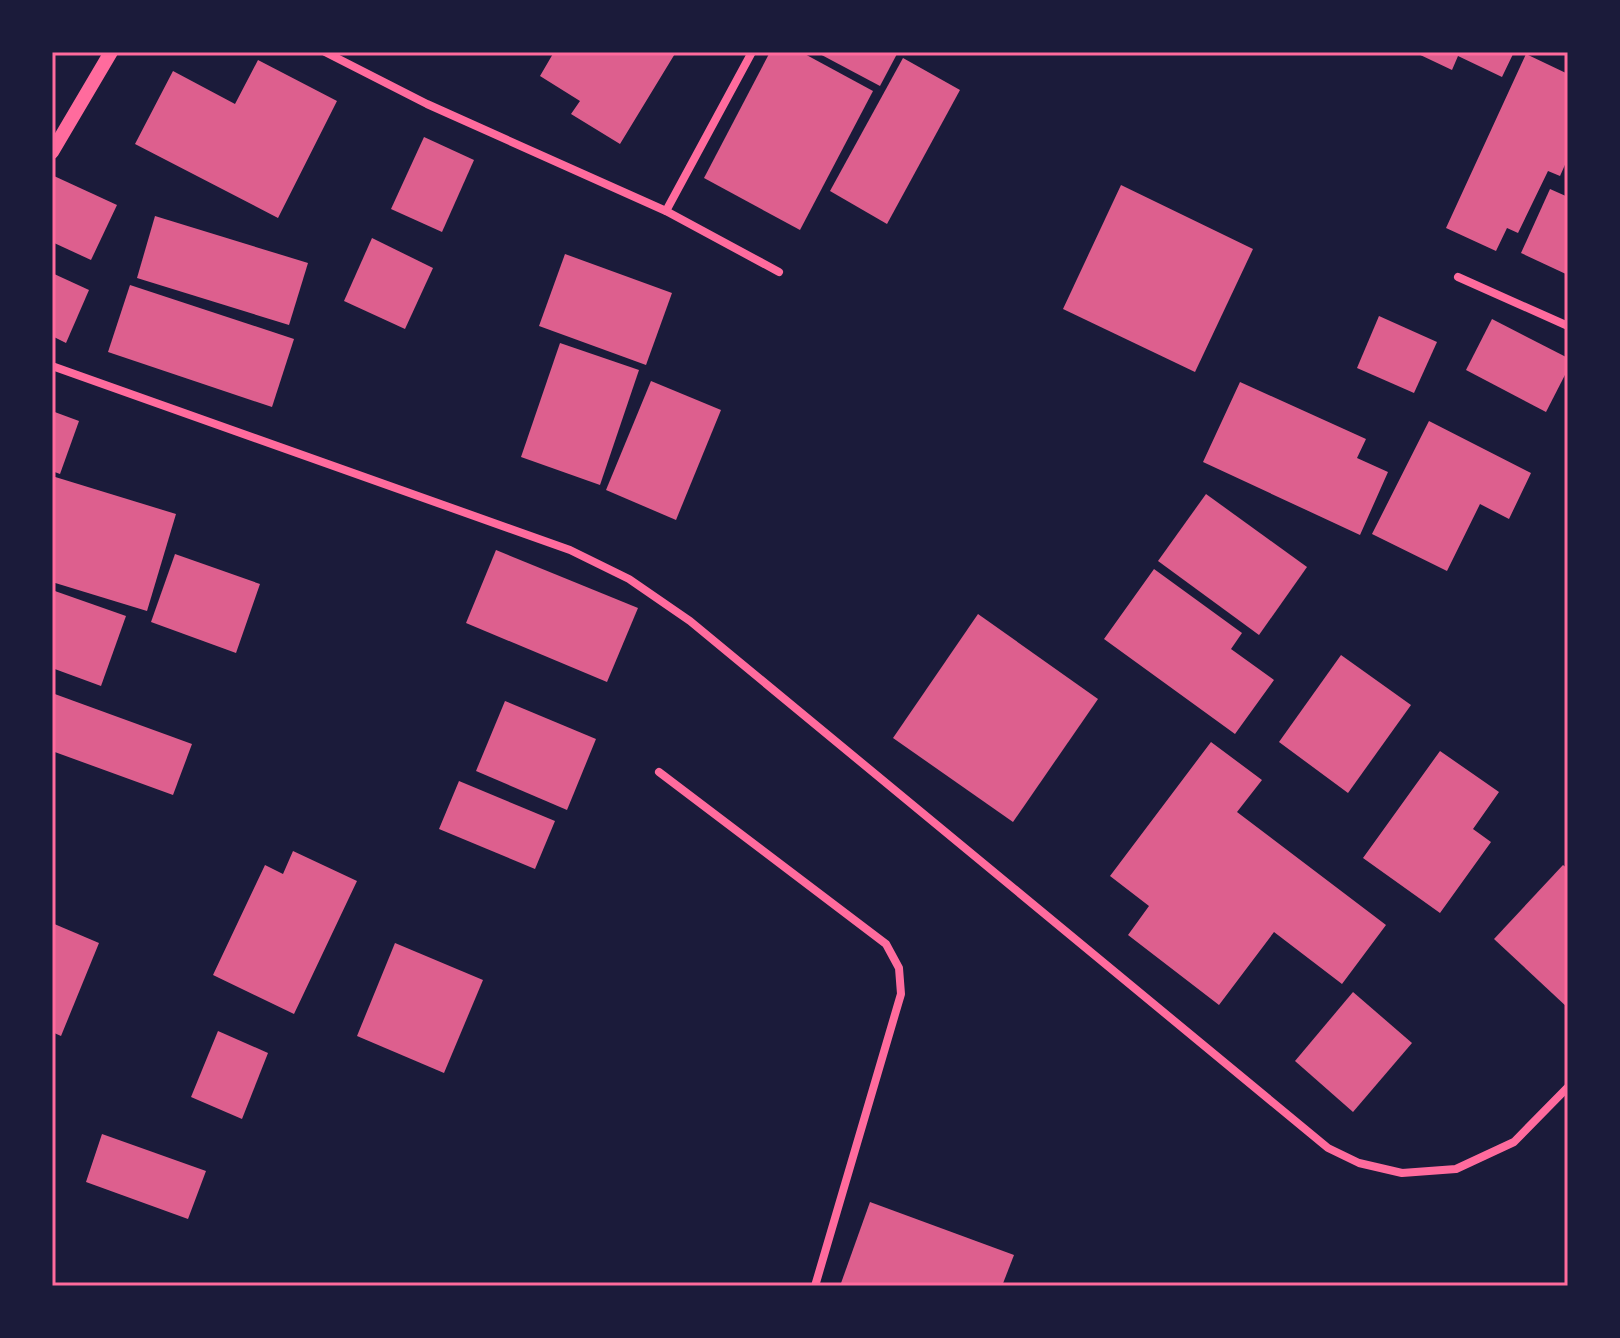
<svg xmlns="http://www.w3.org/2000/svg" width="1620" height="1338" viewBox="0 0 1620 1338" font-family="Commissioner,sans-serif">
	<rect width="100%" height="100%" fill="#1b1b3a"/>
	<g fill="#dd5f8e">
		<path d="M 554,52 L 676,52 L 620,144 L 571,114 L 580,101 L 540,76 Z"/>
		<path d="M 770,52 L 801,52 L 873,91 L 800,230 L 704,178 Z"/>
		<path d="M 816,52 L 898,52 L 880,86 Z"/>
		<path d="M 1414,52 L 1514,52 L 1502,77 L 1458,56 L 1452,70 Z"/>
		<path d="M 1526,54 L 1568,74 L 1568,158 L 1560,176 L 1548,171 L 1518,233 L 1507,228 L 1496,251 L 1446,228 Z"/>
		<path d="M 903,58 L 960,90 L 887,224 L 830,191 Z"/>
		<path d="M 258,60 L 337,101 L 278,218 L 135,144 L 173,71 L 235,104 Z"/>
		<path d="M 424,137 L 474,160 L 442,232 L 391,209 Z"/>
		<path d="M 54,176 L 117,205 L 91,260 L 52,242 Z"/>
		<path d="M 1121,185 L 1253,249 L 1195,372 L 1063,309 Z"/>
		<path d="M 1550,189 L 1568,197 L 1568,275 L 1521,253 Z"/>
		<path d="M 155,216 L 308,263 L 289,325 L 137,278 Z"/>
		<path d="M 372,238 L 433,268 L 405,329 L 344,301 Z"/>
		<path d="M 565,254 L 672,293 L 646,365 L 539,326 Z"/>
		<path d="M 52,273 L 89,290 L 66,343 L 52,336 Z"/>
		<path d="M 130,285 L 294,339 L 272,407 L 108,352 Z"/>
		<path d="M 1379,316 L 1437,342 L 1414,393 L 1357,368 Z"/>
		<path d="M 1492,319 L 1568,358 L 1568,369 L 1546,412 L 1466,370 Z"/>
		<path d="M 560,343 L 639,370 L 600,485 L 521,457 Z"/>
		<path d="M 651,381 L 721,410 L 676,520 L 606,490 Z"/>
		<path d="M 1240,382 L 1366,439 L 1357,458 L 1388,472 L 1360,535 L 1203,462 Z"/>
		<path d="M 52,411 L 79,421 L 60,474 L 52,471 Z"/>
		<path d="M 1429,421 L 1531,473 L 1509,519 L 1480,504 L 1447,571 L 1372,534 Z"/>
		<path d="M 52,476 L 176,514 L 147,611 L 52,582 Z"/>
		<path d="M 1206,494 L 1307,567 L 1259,635 L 1158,561 Z"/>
		<path d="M 496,550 L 638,608 L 607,682 L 466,623 Z"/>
		<path d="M 175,554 L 260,584 L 236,653 L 151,622 Z"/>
		<path d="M 1154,569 L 1242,633 L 1231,649 L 1274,680 L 1235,734 L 1104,639 Z"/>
		<path d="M 52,590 L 126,616 L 101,686 L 52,668 Z"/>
		<path d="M 978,614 L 1098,699 L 1013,822 L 893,738 Z"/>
		<path d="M 1341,655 L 1411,705 L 1348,793 L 1279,742 Z"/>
		<path d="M 52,693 L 192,744 L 173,795 L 52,751 Z"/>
		<path d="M 505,701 L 596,739 L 567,810 L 476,771 Z"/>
		<path d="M 1211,742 L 1262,780 L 1237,812 L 1386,925 L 1342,984 L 1274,932 L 1219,1005 L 1128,935 L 1149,906 L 1110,876 Z"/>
		<path d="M 1440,751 L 1499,792 L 1473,829 L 1491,842 L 1440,913 L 1363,858 Z"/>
		<path d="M 459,781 L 555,821 L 535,869 L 439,829 Z"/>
		<path d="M 293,851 L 357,881 L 294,1014 L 213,975 L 265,865 L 283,874 Z"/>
		<path d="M 1563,865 L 1568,869 L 1568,1008 L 1494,939 Z"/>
		<path d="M 52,923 L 99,943 L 61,1036 L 52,1032 Z"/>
		<path d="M 395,943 L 483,980 L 444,1073 L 357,1036 Z"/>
		<path d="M 1353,992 L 1412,1043 L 1353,1112 L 1295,1061 Z"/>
		<path d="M 218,1031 L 268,1053 L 242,1119 L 191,1097 Z"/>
		<path d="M 102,1134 L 206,1171 L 188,1219 L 86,1182 Z"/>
		<path d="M 870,1202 L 1014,1255 L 1002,1286 L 840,1286 Z"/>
	</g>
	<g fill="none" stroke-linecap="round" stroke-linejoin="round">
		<g stroke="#ff6b9d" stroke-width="8">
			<path d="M 325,52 L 427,104 L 666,211 L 779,272"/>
			<path d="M 666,211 L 752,52"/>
			<path d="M 1458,277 L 1568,326"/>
			<path d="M 52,366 L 570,550 L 629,579 L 690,621 L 1328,1148 L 1359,1163 L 1402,1173 L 1456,1169 L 1514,1142 L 1568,1087"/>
			<path d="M 659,772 L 886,944 L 899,968 L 901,994 L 815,1286"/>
		</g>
		<path stroke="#ff6b9d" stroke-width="14" d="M 52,152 L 111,52"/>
	</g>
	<rect width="1620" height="1338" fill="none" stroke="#1b1b3a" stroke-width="108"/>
	<rect x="54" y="54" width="1512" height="1230" fill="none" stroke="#ff6b9d" stroke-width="3"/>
</svg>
